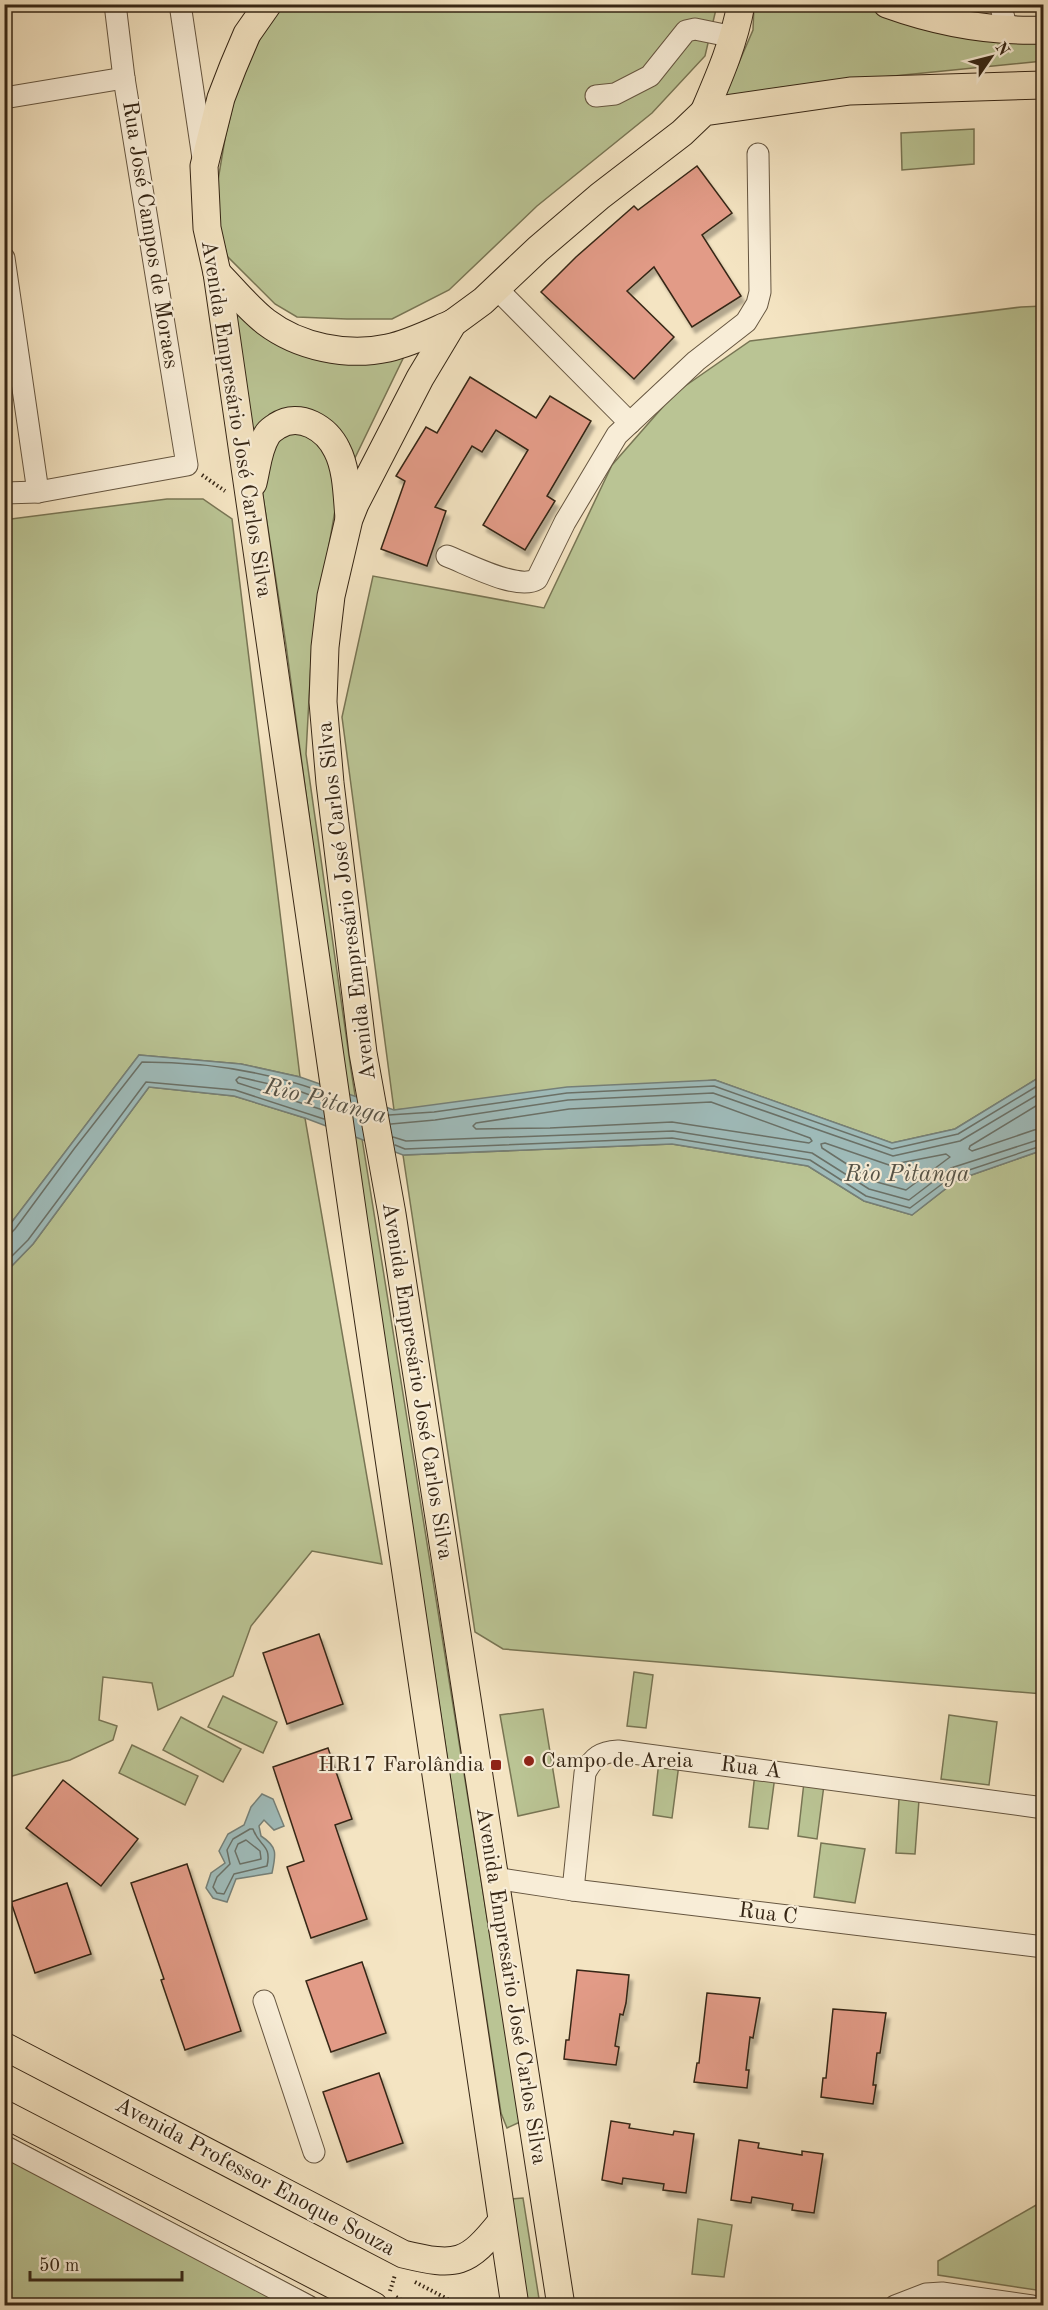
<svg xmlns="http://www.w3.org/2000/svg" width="1048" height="2310" viewBox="0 0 1048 2310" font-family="'Old Standard TT',serif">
	<defs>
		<filter id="shadow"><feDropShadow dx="3.5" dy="6" stdDeviation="1.5" flood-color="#0004"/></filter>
	</defs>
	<rect width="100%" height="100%" fill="#f4e4c2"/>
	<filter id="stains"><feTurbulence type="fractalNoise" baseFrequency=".00333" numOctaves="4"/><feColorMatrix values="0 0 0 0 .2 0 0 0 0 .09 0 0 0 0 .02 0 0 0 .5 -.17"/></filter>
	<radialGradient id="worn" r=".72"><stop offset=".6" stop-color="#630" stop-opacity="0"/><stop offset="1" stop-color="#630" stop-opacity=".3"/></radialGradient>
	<g fill="#bac494" stroke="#787554" stroke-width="1.5">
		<path d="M 278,5 L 717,5 L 705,56 L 652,113 L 537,206 L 449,290 L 392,319 L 347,319 L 297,317 L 275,304 L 227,256 L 214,204 L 226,133 L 240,77 Z"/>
		<path d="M 754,5 L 859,5 L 911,23 L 1043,40 L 1043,61 L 784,87 L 724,97 L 753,30 Z"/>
		<path d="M 974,129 L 974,164 L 902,170 L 901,133 Z"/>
		<path d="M 233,303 L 297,344 L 412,340 L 338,493 L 312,644 L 306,754 L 351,1070 L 520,2122 L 507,2128 L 501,2113 L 343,1069 L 286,645 Z"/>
		<path d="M 1043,306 L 1043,1075 L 955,1129 L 892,1143 L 715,1080 L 394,1110 L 342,717 L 373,576 L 544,608 L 612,465 L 675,393 L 750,341 L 1021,307 Z"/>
		<path d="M 167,499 L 203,499 L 232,519 L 300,1077 L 241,1064 L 139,1055 L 5,1231 L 5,518 L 11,519 Z"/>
		<path d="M 149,1087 L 234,1096 L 305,1118 L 382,1564 L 312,1551 L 251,1626 L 233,1676 L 158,1710 L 152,1683 L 103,1677 L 99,1720 L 117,1726 L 113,1740 L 70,1760 L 5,1778 L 5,1273 L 33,1244 Z"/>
		<path d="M 672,1144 L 808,1166 L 864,1201 L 912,1215 L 957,1180 L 1043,1150 L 1043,1694 L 503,1649 L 475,1632 L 403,1155 Z"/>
		<path d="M 634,1672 L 653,1675 L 646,1728 L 627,1726 Z"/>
		<path d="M 223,1696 L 277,1722 L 263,1753 L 208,1727 Z"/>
		<path d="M 543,1709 L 559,1807 L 518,1816 L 500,1715 Z"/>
		<path d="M 949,1715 L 997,1722 L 989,1785 L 941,1779 Z"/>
		<path d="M 181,1717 L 241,1749 L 223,1782 L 163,1750 Z"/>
		<path d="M 132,1745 L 198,1776 L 185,1805 L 119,1773 Z"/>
		<path d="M 659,1761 L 679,1764 L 672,1818 L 653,1815 Z"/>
		<path d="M 755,1773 L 775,1776 L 768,1829 L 749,1827 Z"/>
		<path d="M 804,1782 L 824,1785 L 817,1839 L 798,1836 Z"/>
		<path d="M 899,1799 L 919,1800 L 915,1854 L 896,1853 Z"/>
		<path d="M 821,1843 L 865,1849 L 855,1903 L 814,1897 Z"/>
		<path d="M 1037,2121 L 1044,2123 L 1043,2291 L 938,2275 L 938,2261 L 1038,2204 Z"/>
		<path d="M 4,2134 L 329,2305 L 5,2305 Z"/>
		<path d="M 523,2198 L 540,2305 L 527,2305 L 511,2199 Z"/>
		<path d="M 698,2219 L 732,2225 L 724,2277 L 692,2274 Z"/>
	</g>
	<g fill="#9fbcbb" stroke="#758079" stroke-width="1.5">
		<path d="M 139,1055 L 241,1064 L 300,1077 L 394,1110 L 567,1087 L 715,1080 L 892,1143 L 955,1129 L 1043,1075 L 1043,1150 L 957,1180 L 912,1215 L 864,1201 L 808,1166 L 672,1144 L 403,1155 L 305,1118 L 234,1096 L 149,1087 L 33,1244 L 5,1273 L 5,1231 Z"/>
		<path d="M 262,1794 L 273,1799 L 284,1826 L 274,1830 L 264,1820 L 259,1826 L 261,1836 C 278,1847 276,1854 272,1873 L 236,1879 L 227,1902 L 213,1898 L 206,1888 L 211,1873 L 225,1863 L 219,1851 L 228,1834 L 244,1825 L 251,1807 Z"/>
	</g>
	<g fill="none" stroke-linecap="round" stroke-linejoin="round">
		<g stroke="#6a7168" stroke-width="1.5">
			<path d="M 321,1099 L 296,1090 L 239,1077 L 236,1080 L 238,1083 L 323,1110"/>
			<path d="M 1044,1101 L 970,1146 L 969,1149 L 972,1151 L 1034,1130 L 1044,1128"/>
			<path d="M 711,1102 L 810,1138 L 812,1141 L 809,1143 L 672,1122 L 550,1128 L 476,1129 L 473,1126 L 476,1123 L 569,1109 Z"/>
			<path d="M 389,1115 L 434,1112 L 567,1093 L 714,1086 L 892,1149 L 958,1134 L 1044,1082"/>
			<path d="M 391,1124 L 435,1120 L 568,1100 L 713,1093 L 893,1156 L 960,1141 L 1044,1091"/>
			<path d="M 393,1137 L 406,1141 L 673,1131 L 812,1153 L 869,1189 L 909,1200 L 951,1168 L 1044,1138"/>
			<path d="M 825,1143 L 889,1165 L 946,1154 L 950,1157 L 906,1190 L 873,1181 L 822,1148 L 821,1144 Z"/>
			<path d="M 395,1145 L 405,1149 L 672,1138 L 810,1160 L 866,1196 L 910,1208 L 954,1175 L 1044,1145"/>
			<path d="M 4,1235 L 10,1234 L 15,1229 L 74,1149 L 142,1062 C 201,1062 264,1071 320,1091"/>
			<path d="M 4,1264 L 28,1240 L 146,1082 L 235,1090 L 324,1119"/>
			<path d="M 250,1829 L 253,1829 C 259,1847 272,1844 267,1866 L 234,1874 L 224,1894 L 217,1893 L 213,1887 L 217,1877 L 230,1864 L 227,1850 L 233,1839 Z"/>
			<path d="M 246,1840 L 260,1851 L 261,1859 L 240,1864 L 235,1851 L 238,1844 Z"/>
		</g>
	</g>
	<g fill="#e29b87" stroke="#362615" stroke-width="1.5" filter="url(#shadow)">
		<path d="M 697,166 L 732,213 L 702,235 L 741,296 L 692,327 L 654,267 L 627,291 L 674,337 L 634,379 L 541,292 L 576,257 L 634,206 L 638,210 Z"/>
		<path d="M 470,377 L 536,418 L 550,396 L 591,421 L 547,496 L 555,501 L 525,550 L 483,525 L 528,450 L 496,430 L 482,452 L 472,446 L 435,507 L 446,511 L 427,566 L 381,549 L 405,481 L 396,476 L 426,427 L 437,433 Z"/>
		<path d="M 319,1634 L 343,1704 L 287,1724 L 263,1653 Z"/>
		<path d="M 328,1748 L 352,1819 L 335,1825 L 367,1919 L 311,1938 L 287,1867 L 304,1861 L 273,1767 Z"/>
		<path d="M 63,1780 L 138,1839 L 101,1886 L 26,1828 Z"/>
		<path d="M 187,1864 L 241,2031 L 185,2050 L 161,1980 L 164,1979 L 131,1883 Z"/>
		<path d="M 67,1883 L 91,1954 L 35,1973 L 11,1902 Z"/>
		<path d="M 362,1962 L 386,2033 L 331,2052 L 306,1981 Z"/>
		<path d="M 577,1970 L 629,1975 L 626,2003 L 623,2015 L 620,2014 L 615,2046 L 619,2047 L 616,2065 L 564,2059 L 566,2040 L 569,2040 Z"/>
		<path d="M 707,1993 L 760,1998 L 753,2038 L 750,2037 L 746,2070 L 749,2070 L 747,2088 L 694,2082 L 697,2063 L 699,2063 Z"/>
		<path d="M 833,2009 L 886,2013 L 880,2053 L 877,2053 L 873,2085 L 876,2085 L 873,2104 L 821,2097 L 823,2078 L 826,2078 Z"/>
		<path d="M 379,2073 L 403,2143 L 347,2162 L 323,2092 Z"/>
		<path d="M 611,2121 L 630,2124 L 629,2128 L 673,2135 L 674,2131 L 694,2134 L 686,2193 L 663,2190 L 664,2184 L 623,2178 L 622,2184 L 602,2180 Z"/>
		<path d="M 739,2140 L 759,2143 L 758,2148 L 802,2155 L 802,2151 L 823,2154 L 814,2213 L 792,2210 L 793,2204 L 752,2197 L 751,2203 L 731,2200 Z"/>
	</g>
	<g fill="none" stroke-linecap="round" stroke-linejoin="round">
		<g stroke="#665640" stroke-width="23">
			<g id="minor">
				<path d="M 180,4 L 203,158"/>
				<path d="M 1000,4 L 1008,32"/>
				<path d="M 596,96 L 615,94 L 650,76 L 686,31 L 695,29 L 734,37"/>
				<path d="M 4,98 L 124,78"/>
				<path d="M 4,258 L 38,492"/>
				<path d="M 496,288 L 630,423"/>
				<path d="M 4,493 L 38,492 L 187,465 L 124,78 L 115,4"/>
				<path d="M 447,556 C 468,564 518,591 537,579 L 565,522 L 617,435 L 696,361 L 746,322 L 757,304 L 760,292 L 758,154"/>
				<path d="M 494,1878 L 573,1890 L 1044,1947"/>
				<path d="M 573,1890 L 585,1773 C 593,1757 601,1752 618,1751 L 1044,1808"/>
				<path d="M 264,2001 L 314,2152"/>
				<path d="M 4,2146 L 308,2306"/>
				<path d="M 895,2306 L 926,2294 L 942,2293 L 1032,2306"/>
			</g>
		</g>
		<g stroke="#362615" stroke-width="29">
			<g id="major">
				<path d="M 268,4 L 247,34 L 233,67 L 221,98 L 204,166 L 207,228 L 217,273 L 354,1223 L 515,2306"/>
				<path d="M 887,4 C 937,22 990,32 1044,30"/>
				<path d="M 704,112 C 719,77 734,43 741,4"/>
				<path d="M 217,273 C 233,289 248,308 266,322 C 299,347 347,357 388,348 C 411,343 432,332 453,323"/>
				<path d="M 253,483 C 257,467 258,449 267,435 C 269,431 273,429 277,426 C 300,411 327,429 337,450 C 347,469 347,497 349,518"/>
				<path d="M 4,2046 L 403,2254 C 457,2267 467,2265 502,2221"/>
				<path d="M 4,2114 L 374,2306"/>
				<path d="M 561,2306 L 392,1214 L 363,1053 L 330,783 L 323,702 L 325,647 L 331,596 L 349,519 L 355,504 L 420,378 L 453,323 L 483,301 L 538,249 L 600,196 L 682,133 L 704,112 L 850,91 L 1044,85"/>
			</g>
		</g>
		<g stroke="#362615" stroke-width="4" stroke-dasharray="1.5 3" stroke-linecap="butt">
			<path d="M 202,475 L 225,491"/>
			<path d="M 415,2282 L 461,2306"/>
			<path d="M 390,2291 L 395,2275"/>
			<path d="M 396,2297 L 411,2306"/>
		</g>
		<use href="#minor" stroke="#f8edd7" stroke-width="21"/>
		<use href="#major" stroke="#f4e4c2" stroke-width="27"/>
	</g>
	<g fill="#8f2418" stroke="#f8edd7" stroke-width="2">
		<circle cx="529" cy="1761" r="6"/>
		<rect x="490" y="1759" width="12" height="12" rx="3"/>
	</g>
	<g text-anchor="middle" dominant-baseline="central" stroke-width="4.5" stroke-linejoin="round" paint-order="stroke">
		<g font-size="22" fill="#362615" stroke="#f8edd7">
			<text transform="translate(150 235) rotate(81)">Rua José Campos de Moraes</text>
			<text transform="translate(236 419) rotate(81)">Avenida Empresário José Carlos Silva</text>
			<text transform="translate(347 901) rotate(-97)">Avenida Empresário José Carlos Silva</text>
			<text transform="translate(417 1381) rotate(81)">Avenida Empresário José Carlos Silva</text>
			<text transform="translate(751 1768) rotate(7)">Rua A</text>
			<text transform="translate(768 1914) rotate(7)">Rua C</text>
			<text transform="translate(511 1986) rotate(81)">Avenida Empresário José Carlos Silva</text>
			<text transform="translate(255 2177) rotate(28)">Avenida Professor Enoque Souza</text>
		</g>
		<g font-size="22" fill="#362615" stroke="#f8edd7" text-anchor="start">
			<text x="541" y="1761">Campo de Areia</text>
			<text x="484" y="1765" text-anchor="end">HR17 Farolândia</text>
		</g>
		<g font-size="24" font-style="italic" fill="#565347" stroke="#f8edd7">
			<text transform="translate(325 1102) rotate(14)">Rio Pitanga</text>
			<text x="907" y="1175">Rio Pitanga</text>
		</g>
	</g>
	<rect width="1048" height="2310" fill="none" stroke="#f4e4c2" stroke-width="24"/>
	<rect x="6" y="6" width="1036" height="2298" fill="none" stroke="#362615" stroke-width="3"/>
	<rect x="12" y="12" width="1024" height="2286" fill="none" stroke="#362615" stroke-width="1.5"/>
	<g transform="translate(991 57) rotate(55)" stroke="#f8edd7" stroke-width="4.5" paint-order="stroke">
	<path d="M0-4.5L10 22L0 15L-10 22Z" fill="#362615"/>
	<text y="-9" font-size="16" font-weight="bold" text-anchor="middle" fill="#362615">N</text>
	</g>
	<path d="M30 2271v9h152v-9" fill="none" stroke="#362615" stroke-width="3"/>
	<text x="39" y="2271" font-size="18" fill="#362615" stroke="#f8edd7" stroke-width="4.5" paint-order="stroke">50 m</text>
	<rect width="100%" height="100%" filter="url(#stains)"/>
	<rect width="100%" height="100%" fill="url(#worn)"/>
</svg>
